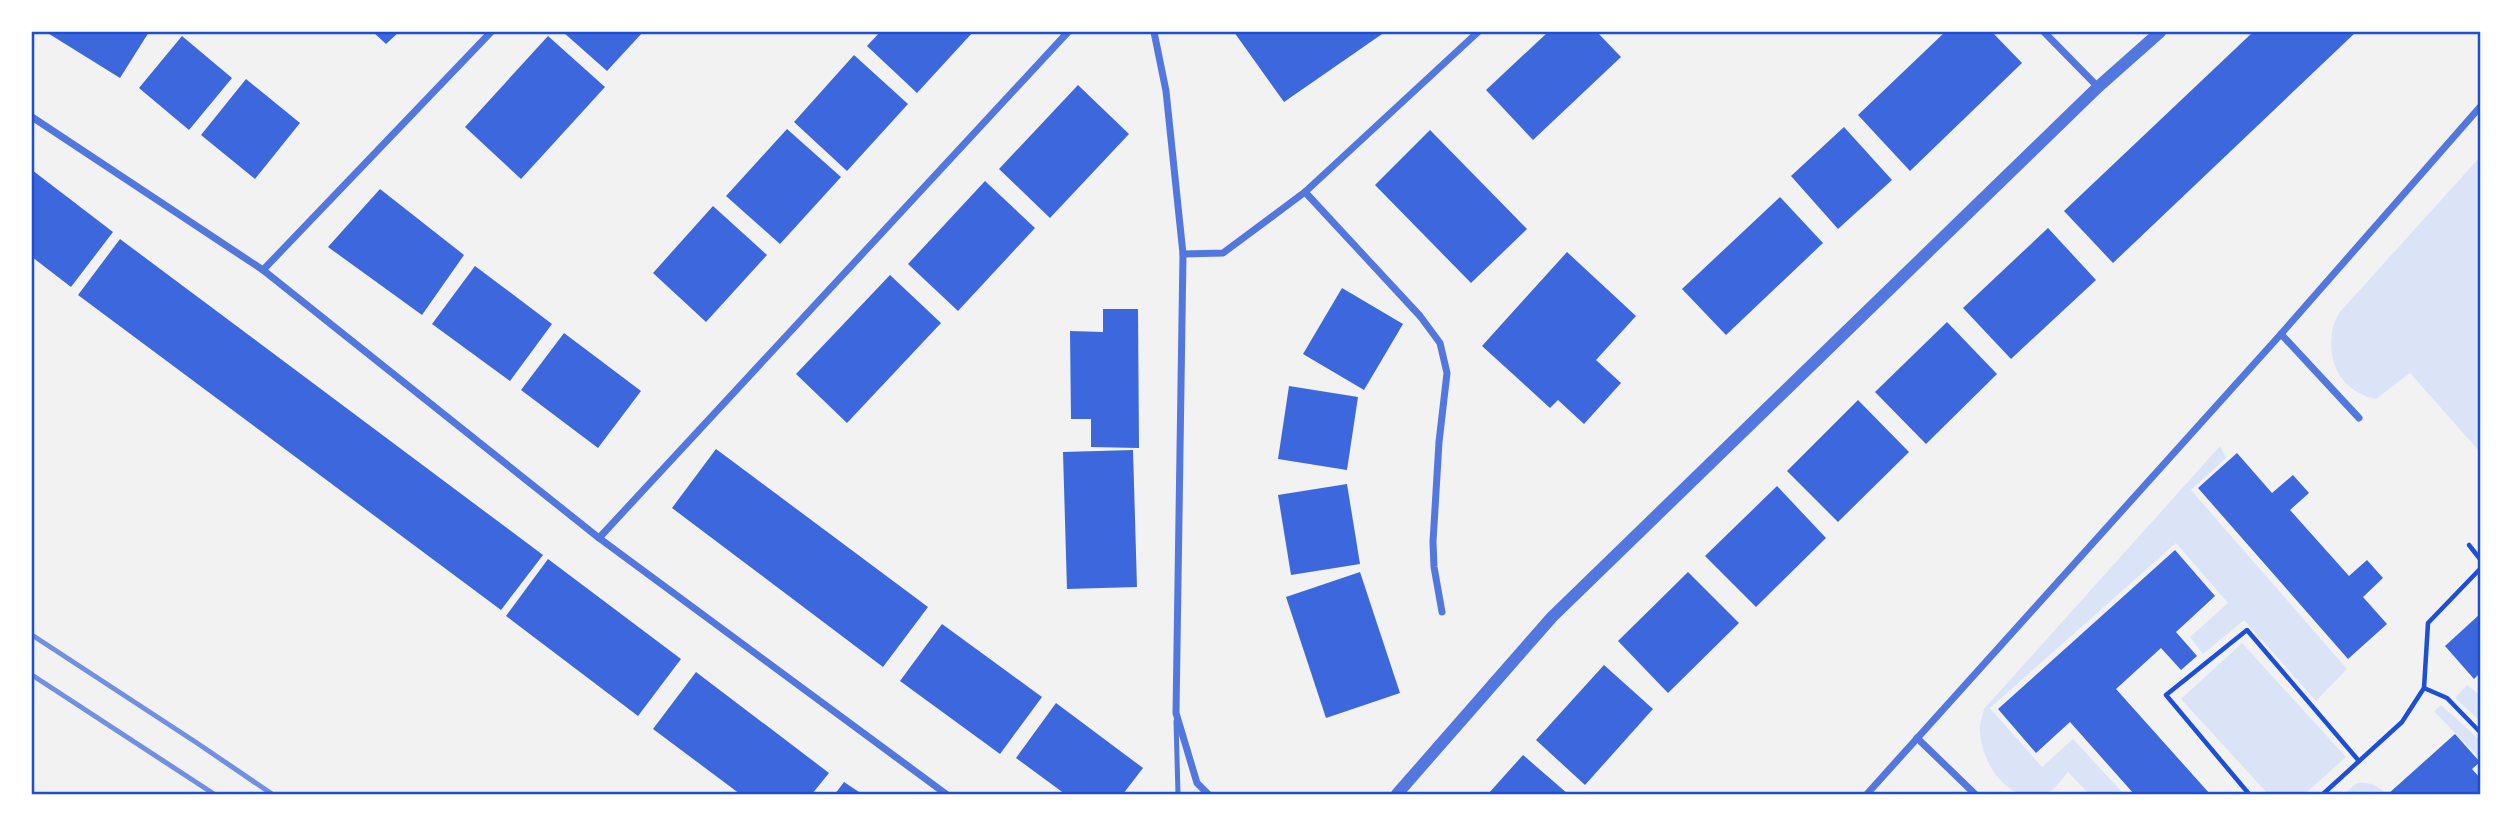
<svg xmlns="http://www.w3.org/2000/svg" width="2512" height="826" viewBox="0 0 2512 826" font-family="'Titillium Web',sans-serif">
	<rect width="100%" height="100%" fill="#f2f2f2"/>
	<g fill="#dbe4f7">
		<path d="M 2480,157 L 2480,452 L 2410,373 L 2376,399 C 2345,393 2327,366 2332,334 C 2332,327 2336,319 2339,313 Z"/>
		<path d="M 2220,446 L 2226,458 L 2191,490 L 2347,669 L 2316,701 L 2244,620 L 2203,654 L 2190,637 L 2228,603 L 2176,543 L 1990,708 L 2042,767 L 2073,739 L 2124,794 L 2089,794 L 2068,772 C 2061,780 2055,791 2045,794 C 2006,806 1978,758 1980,725 C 1981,720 1983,714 1984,709 Z"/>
		<path d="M 2242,643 L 2346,757 L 2305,794 L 2268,794 L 2181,699 Z"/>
		<path d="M 2467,685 L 2480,695 L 2480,721 L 2455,698 Z"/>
		<path d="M 2441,705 L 2480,740 L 2480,759 L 2434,711 Z"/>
		<path d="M 2357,783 C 2370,782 2377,785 2386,794 L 2344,794 Z"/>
	</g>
	<g fill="#3d67dc">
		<path d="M 46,32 L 149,32 L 120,78 Z"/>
		<path d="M 373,32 L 399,32 L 386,44 Z"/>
		<path d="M 563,32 L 643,32 L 607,71 Z"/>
		<path d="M 880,32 L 973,32 L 917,93 L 867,46 Z"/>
		<path d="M 1234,32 L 1385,32 L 1284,102 Z"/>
		<path d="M 1548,32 L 1597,32 L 1621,57 L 1533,140 L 1486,90 Z"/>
		<path d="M 1945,32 L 1992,32 L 2022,63 L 1910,171 L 1858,115 Z"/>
		<path d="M 2253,32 L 2356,32 L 2113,263 L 2064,211 Z"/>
		<path d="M 182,36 L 232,78 L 189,130 L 139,88 Z"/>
		<path d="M 548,36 L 605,87 L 521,179 L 465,127 Z"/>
		<path d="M 854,55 L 908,104 L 847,171 L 794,122 Z"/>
		<path d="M 246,79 L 300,123 L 255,179 L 201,135 Z"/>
		<path d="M 1078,85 L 1129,134 L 1050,218 L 999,169 Z"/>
		<path d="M 1844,127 L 1892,180 L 1838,229 L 1791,176 Z"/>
		<path d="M 787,129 L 841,177 L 780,244 L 726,196 Z"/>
		<path d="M 1430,130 L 1527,229 L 1471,283 L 1375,185 Z"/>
		<path d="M 32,170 L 113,232 L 71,287 L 32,257 Z"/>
		<path d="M 985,181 L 1035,228 L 958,311 L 908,264 Z"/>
		<path d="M 380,189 L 464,255 L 422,315 L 328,247 Z"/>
		<path d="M 1780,197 L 1823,243 L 1726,335 L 1682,289 Z"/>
		<path d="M 713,206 L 767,255 L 706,322 L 653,273 Z"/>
		<path d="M 2048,228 L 2096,280 L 2011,359 L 1963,308 Z"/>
		<path d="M 120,239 L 543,555 L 501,610 L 78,295 Z"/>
		<path d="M 1567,252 L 1636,316 L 1596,360 L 1621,383 L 1584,424 L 1558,400 L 1550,408 L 1482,346 Z"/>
		<path d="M 475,266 L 552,324 L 510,381 L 432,324 Z"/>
		<path d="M 890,275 L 941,323 L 847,423 L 796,374 Z"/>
		<path d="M 1342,288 L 1403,324 L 1364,390 L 1303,354 Z"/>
		<path d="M 1103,309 L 1138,309 L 1139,448 L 1091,447 L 1091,419 L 1071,419 L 1070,331 L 1103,332 Z"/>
		<path d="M 1947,322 L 1997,374 L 1926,444 L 1875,392 Z"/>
		<path d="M 564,333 L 641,391 L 598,448 L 521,390 Z"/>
		<path d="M 1289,386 L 1358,397 L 1347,470 L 1278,459 Z"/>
		<path d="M 1858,400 L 1909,452 L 1838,522 L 1787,471 Z"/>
		<path d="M 716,449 L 928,607 L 883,667 L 672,508 Z"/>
		<path d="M 1133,450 L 1137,587 L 1067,589 L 1063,452 Z"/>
		<path d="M 2237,453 L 2272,493 L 2293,475 L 2309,493 L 2290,510 L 2349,576 L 2367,560 L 2383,578 L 2363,597 L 2387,624 L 2348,659 L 2198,488 Z"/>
		<path d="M 1347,484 L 1360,564 L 1291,575 L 1278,495 Z"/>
		<path d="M 1777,486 L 1826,538 L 1756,607 L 1705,556 Z"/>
		<path d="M 2175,550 L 2215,596 L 2176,632 L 2197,656 L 2181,670 L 2161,648 L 2116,689 L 2210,794 L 2134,794 L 2070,722 L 2036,753 L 1998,709 Z"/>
		<path d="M 548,559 L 681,659 L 638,716 L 506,616 Z"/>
		<path d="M 1360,572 L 1400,693 L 1326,718 L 1286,597 Z"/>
		<path d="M 1688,572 L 1739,623 L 1668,693 L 1618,641 Z"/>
		<path d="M 2480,614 L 2480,673 L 2474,679 L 2445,646 Z"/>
		<path d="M 942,624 L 1042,697 L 1000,754 L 900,681 Z"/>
		<path d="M 1604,665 L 1653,709 L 1585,785 L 1536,740 Z"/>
		<path d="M 696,672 L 829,773 L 812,794 L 740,794 L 653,729 Z"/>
		<path d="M 1056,703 L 1143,768 L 1123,794 L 1065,794 L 1016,758 Z"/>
		<path d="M 2455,734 L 2480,762 L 2472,769 L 2480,778 L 2480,794 L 2388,794 Z"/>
		<path d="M 1523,755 L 1568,794 L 1488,794 Z"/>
		<path d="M 844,782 L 862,794 L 835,794 Z"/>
	</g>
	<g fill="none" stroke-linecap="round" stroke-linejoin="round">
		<g stroke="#1d4ed8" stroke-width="4.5">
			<path d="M 2469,545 L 2480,559"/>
			<path d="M 2424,688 L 2447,698 L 2480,732"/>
			<path d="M 2249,794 L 2166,695 L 2247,630 L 2359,761"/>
			<path d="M 2323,794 L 2402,722 L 2424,688 L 2428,623 L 2480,569"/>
		</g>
		<path stroke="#5277de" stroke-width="5" d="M 1176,721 L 1178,794"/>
		<g stroke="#5277de" stroke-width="7">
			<path d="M 1154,32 L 1166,91 L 1183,254 L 1176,713 L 1197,783 L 1208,794"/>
			<path d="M 2044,32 L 2098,87"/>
			<path d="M 32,117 L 263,270 L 599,538 L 946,794"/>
			<path d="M 1305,192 L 1420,316 L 1440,343 L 1447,373 L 1439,442 L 1433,542 L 1434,567 L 1442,612"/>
			<path d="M 1183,254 L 1223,253 L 1305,192 L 1478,32"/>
			<path d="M 263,270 L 491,32"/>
			<path d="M 2281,334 L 2359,418"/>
			<path d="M 599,538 L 1068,32"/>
			<path d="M 1917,738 L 1975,794"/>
			<path d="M 1867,794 L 2281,334 L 2480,107"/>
		</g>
		<path stroke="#5277de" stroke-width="12" d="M 1397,794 L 1552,617 L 2098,87 L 2160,32"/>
		<g stroke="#7290e2" stroke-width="5">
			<path d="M 32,635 L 197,743 L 272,794"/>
			<path d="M 32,675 L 214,794"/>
		</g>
	</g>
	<rect width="2512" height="826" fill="none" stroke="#ffffff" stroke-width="66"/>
	<rect x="33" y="33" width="2446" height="760" fill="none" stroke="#1d4ed8" stroke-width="2.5"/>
</svg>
